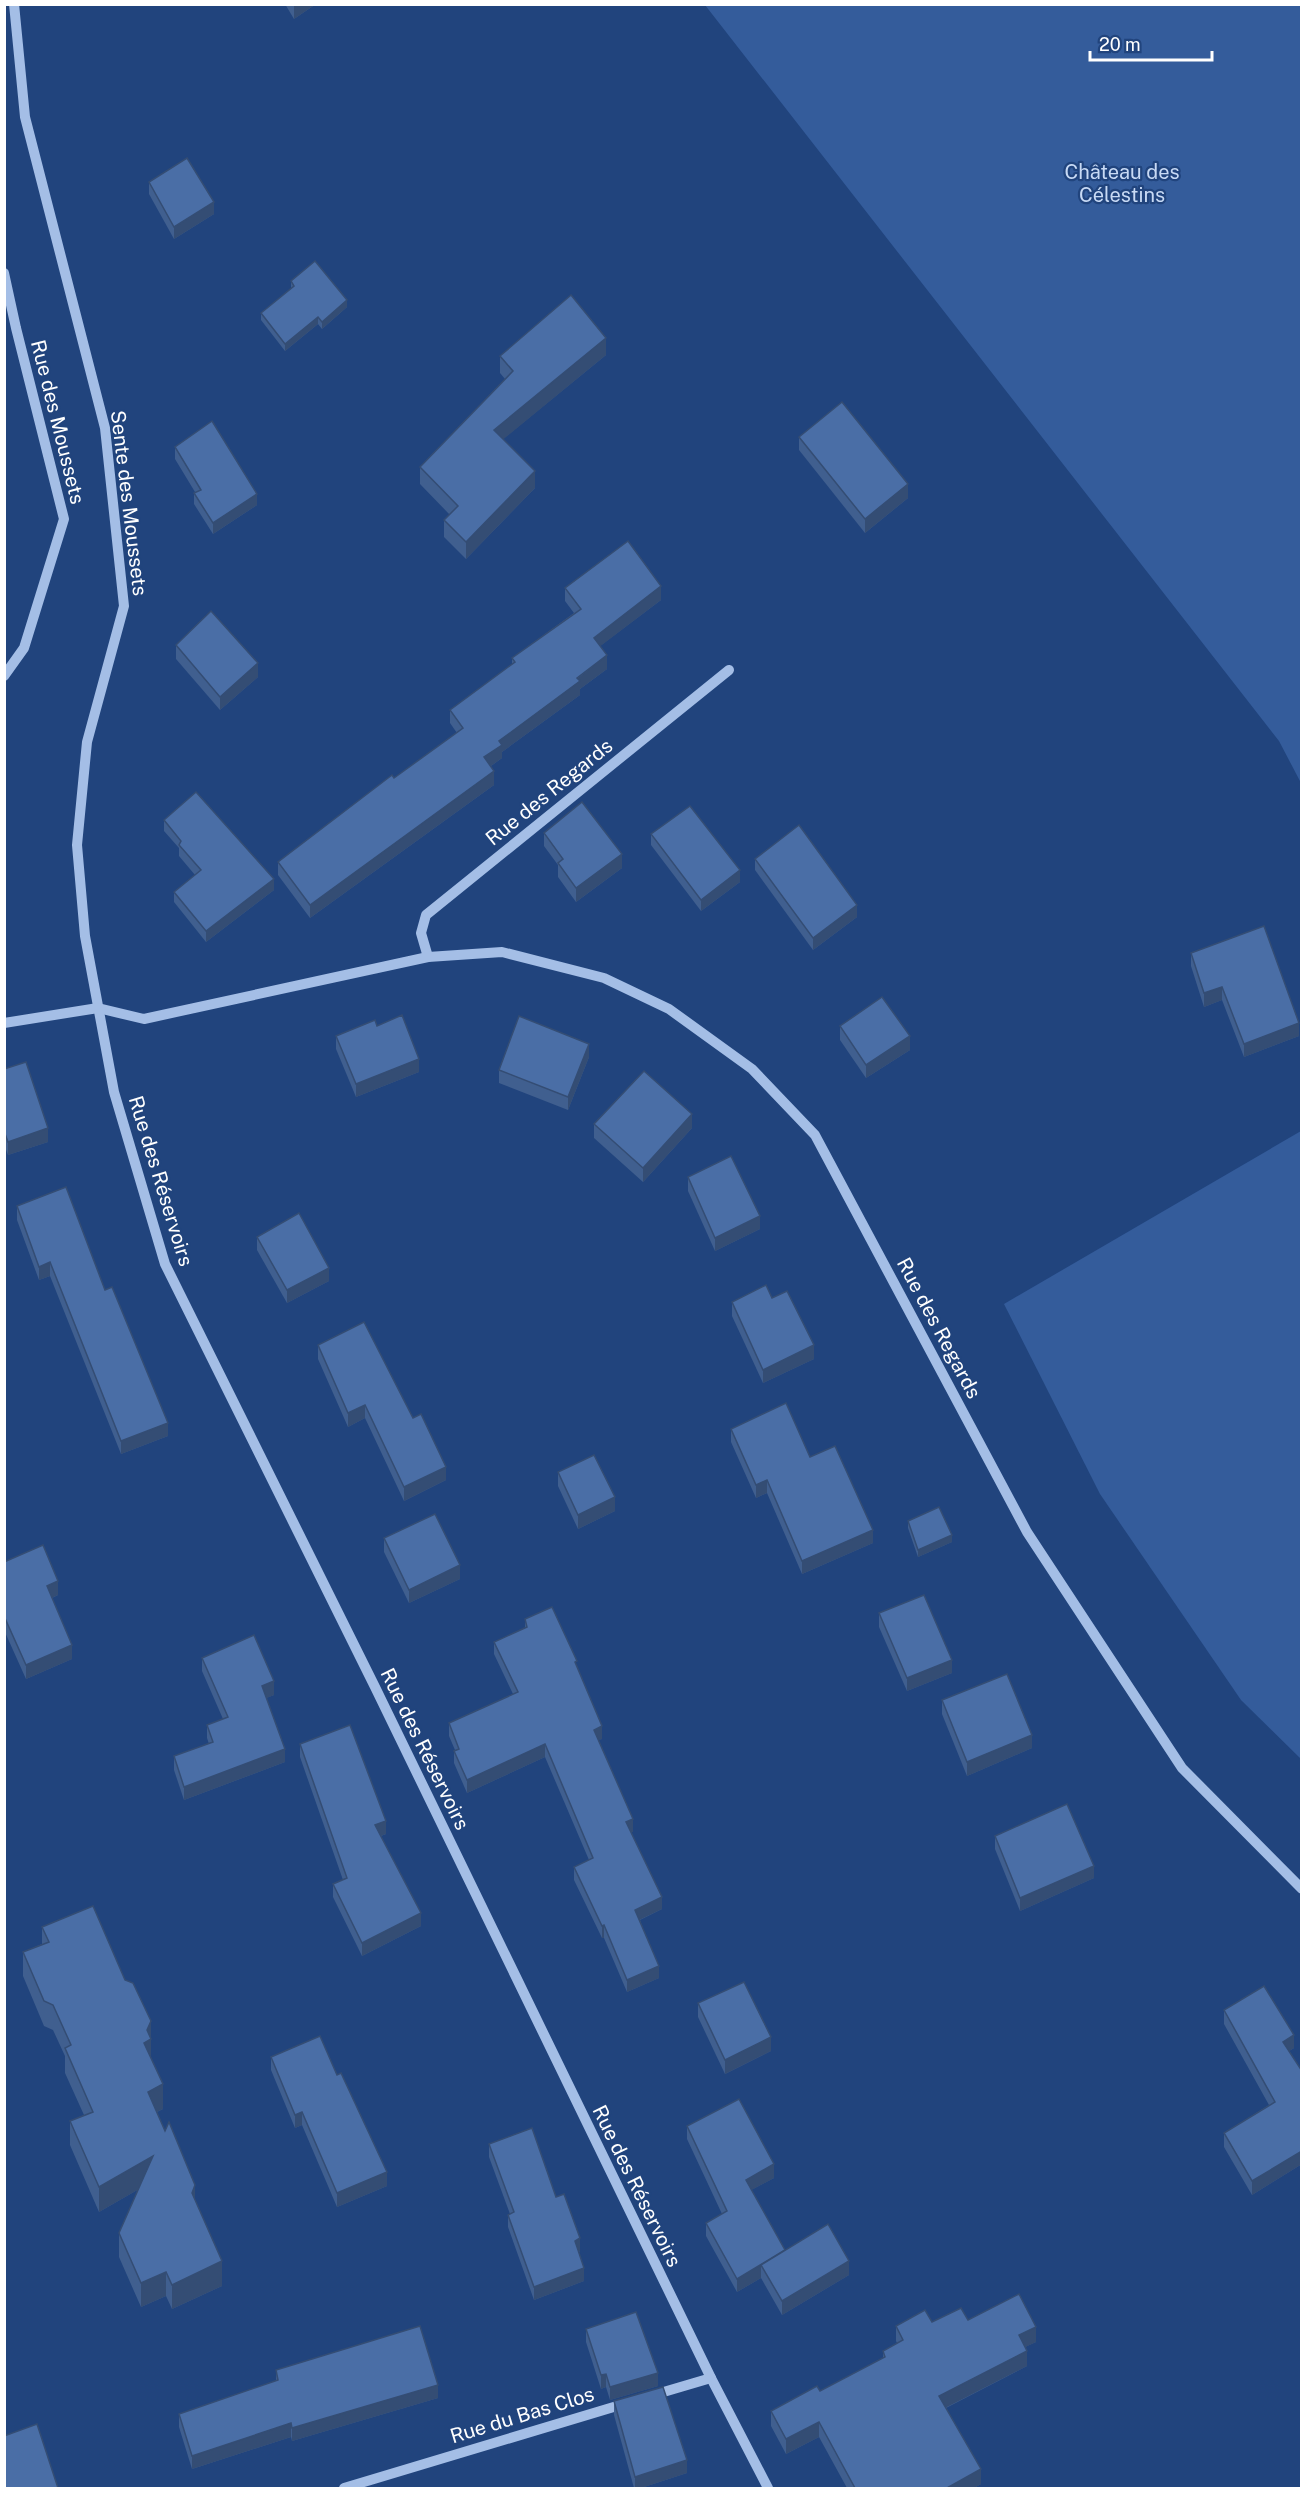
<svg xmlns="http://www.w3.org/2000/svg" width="1306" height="2493" viewBox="0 0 1306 2493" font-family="'Public Sans',sans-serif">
	<rect width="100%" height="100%" fill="#21447d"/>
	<g fill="#345c9b">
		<path d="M 705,5 L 1301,5 L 1301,783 L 1279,741 Z"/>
		<path d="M 1301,1131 L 1301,1759 L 1241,1700 L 1100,1494 L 1004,1304 Z"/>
	</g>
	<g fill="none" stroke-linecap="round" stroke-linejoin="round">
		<g stroke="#a4bee6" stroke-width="10">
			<path d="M 14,4 L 25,117 L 105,428 L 124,606 L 87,742 L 77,845 L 85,936 L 114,1092 L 165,1264 L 375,1687 L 711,2378 L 768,2488"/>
			<path d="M 4,273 L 16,328 L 64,519 L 24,648 L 4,676"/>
			<path d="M 428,957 L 421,933 L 426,915 L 729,670"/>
			<path d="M 4,1023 L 98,1008 L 144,1019 L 428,957 L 502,952 L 604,978 L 669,1009 L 752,1069 L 815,1135 L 1027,1532 L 1182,1768 L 1302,1889"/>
			<path d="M 650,2396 L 711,2378"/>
			<path d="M 344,2488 L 627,2403"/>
		</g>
	</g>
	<g fill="#405f8f">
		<path d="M 285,4 L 316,4 L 294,19 Z"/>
		<path d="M 149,182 L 214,214 L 174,239 L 149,194 Z"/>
		<path d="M 291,281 L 347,307 L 322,329 L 318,324 L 285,351 L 261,320 L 261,313 L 291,289 Z"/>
		<path d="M 606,355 L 503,439 L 535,488 L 466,559 L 444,537 L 444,520 L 450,515 L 420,484 L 420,467 L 505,379 L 500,373 L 500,356 Z"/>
		<path d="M 799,437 L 908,498 L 865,533 L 799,450 Z"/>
		<path d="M 175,447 L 257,505 L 213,534 L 194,504 L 194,493 L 195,492 L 175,459 Z"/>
		<path d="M 565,588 L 661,600 L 600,646 L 607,669 L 580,689 L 580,695 L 502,752 L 502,758 L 491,766 L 494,785 L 310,918 L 278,875 L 278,862 L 457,733 L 450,723 L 450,710 L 512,664 L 512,658 L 574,613 L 565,601 Z"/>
		<path d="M 176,645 L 258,677 L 220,710 L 176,659 Z"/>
		<path d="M 164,820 L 274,890 L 206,942 L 174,902 L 174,892 L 195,875 L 179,856 L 179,848 L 164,831 Z"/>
		<path d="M 544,833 L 622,868 L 576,902 L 558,877 L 558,865 L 544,846 Z"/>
		<path d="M 651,834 L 740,882 L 701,911 L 651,845 Z"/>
		<path d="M 755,859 L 857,917 L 813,950 L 755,870 Z"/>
		<path d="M 1191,953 L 1299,1036 L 1244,1057 L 1222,1000 L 1204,1007 L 1191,966 Z"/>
		<path d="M 377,1026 L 419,1072 L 356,1097 L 336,1049 L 336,1036 Z"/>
		<path d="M 840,1026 L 910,1050 L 866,1078 L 840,1040 Z"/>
		<path d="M 589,1057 L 568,1110 L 499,1083 L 499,1070 Z"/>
		<path d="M 4,1069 L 48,1142 L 8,1155 L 4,1144 Z"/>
		<path d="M 594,1124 L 692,1128 L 643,1182 L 594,1138 Z"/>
		<path d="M 688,1177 L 760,1229 L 715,1251 L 688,1191 Z"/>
		<path d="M 17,1206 L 168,1436 L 121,1454 L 50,1276 L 39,1280 L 17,1220 Z"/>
		<path d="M 257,1237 L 329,1281 L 287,1303 L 257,1250 Z"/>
		<path d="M 732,1302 L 814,1359 L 763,1383 L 732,1316 Z"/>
		<path d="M 318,1345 L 413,1418 L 446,1480 L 404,1501 L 365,1418 L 348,1427 L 318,1359 Z"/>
		<path d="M 731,1429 L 873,1543 L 802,1574 L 767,1493 L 756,1498 L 731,1442 Z"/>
		<path d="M 558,1472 L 615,1511 L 578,1529 L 558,1486 Z"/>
		<path d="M 908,1521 L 952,1542 L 918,1557 L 908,1528 Z"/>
		<path d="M 384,1538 L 460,1579 L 409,1603 L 384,1552 Z"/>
		<path d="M 4,1562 L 58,1595 L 52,1598 L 72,1659 L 26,1679 L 4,1630 Z"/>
		<path d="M 879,1613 L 952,1673 L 907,1691 L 879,1627 Z"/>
		<path d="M 525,1619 L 577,1666 L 602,1739 L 598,1740 L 633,1832 L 631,1832 L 662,1909 L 640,1920 L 659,1978 L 627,1992 L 604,1938 L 602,1938 L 574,1880 L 574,1867 L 589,1860 L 545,1757 L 467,1793 L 454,1763 L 454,1751 L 455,1750 L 449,1736 L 449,1723 L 513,1694 L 494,1654 L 494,1642 L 525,1628 Z"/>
		<path d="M 202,1658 L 274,1695 L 266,1698 L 285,1762 L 184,1800 L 174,1770 L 174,1756 L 209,1744 L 207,1738 L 207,1725 L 223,1719 L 202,1671 Z"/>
		<path d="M 942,1700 L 1032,1748 L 967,1776 L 942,1714 Z"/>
		<path d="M 300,1744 L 386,1834 L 381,1836 L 421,1926 L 362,1956 L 333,1897 L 333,1884 L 343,1880 L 300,1757 Z"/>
		<path d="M 995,1836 L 1094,1878 L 1020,1911 L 995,1849 Z"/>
		<path d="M 42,1927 L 125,1980 L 151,2021 L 151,2059 L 163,2109 L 157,2112 L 195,2200 L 222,2286 L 172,2309 L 166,2296 L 141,2307 L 119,2257 L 119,2233 L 139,2189 L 99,2212 L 70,2145 L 70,2121 L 84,2115 L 65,2073 L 65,2056 L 53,2030 L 44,2026 L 23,1976 L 23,1952 L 42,1944 Z"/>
		<path d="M 698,2003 L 771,2051 L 725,2074 L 698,2017 Z"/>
		<path d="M 1224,2010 L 1294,2048 L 1289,2051 L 1302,2071 L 1302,2164 L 1252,2195 L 1224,2147 L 1224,2133 L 1269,2105 L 1224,2024 Z"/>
		<path d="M 271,2057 L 337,2075 L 387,2186 L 337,2207 L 302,2125 L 295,2128 L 271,2070 Z"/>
		<path d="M 687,2126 L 774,2178 L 751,2190 L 785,2250 L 849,2275 L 782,2315 L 761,2278 L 737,2292 L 706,2236 L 706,2223 L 722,2214 L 687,2139 Z"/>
		<path d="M 489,2144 L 556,2197 L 580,2251 L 579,2252 L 584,2281 L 534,2300 L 508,2227 L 508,2215 L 510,2214 L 489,2157 Z"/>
		<path d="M 968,2320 L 1036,2342 L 1025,2347 L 1027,2366 L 946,2408 L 981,2484 L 974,2488 L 847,2488 L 819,2437 L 786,2454 L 771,2426 L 771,2411 L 820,2391 L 883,2358 L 883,2351 L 897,2343 L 896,2341 L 896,2326 L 932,2322 Z"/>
		<path d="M 586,2329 L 658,2386 L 610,2400 L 606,2387 L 601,2389 L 586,2342 Z"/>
		<path d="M 276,2370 L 438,2398 L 292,2441 L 291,2437 L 192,2469 L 179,2427 L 179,2414 L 276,2381 Z"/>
		<path d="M 614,2401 L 687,2473 L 641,2488 L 634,2488 L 614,2415 Z"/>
	</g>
	<g fill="#344d74">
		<path d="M 295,4 L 316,4 L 294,19 L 294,5 Z"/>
		<path d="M 214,202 L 214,214 L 174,239 L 174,227 Z"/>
		<path d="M 347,300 L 347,307 L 322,329 L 322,322 Z"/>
		<path d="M 318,317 L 318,324 L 285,351 L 285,344 Z"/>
		<path d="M 606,338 L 606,355 L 494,447 L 494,430 Z"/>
		<path d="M 535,471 L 535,488 L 466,559 L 466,542 Z"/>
		<path d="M 908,484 L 908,498 L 865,533 L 865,519 Z"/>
		<path d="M 257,494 L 257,505 L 213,534 L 213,523 Z"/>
		<path d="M 661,586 L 661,600 L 594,651 L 594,638 Z"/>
		<path d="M 607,655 L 607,669 L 580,689 L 580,695 L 502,752 L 502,758 L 484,771 L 484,757 L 499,741 Z"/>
		<path d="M 258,663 L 258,677 L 220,710 L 220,697 Z"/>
		<path d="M 494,771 L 494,785 L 310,918 L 310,905 Z"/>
		<path d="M 622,854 L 622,868 L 576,902 L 576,888 Z"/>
		<path d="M 740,870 L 740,882 L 701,911 L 701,900 Z"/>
		<path d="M 274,879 L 274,890 L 206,942 L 206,931 Z"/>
		<path d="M 857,905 L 857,917 L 813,950 L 813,938 Z"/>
		<path d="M 1222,987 L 1222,1000 L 1204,1007 L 1204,993 Z"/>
		<path d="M 1299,1023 L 1299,1036 L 1244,1057 L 1244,1044 Z"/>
		<path d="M 910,1036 L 910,1050 L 866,1078 L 866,1065 Z"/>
		<path d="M 589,1044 L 589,1057 L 568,1110 L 568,1097 Z"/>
		<path d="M 419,1059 L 419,1072 L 356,1097 L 356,1084 Z"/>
		<path d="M 692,1114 L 692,1128 L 643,1182 L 643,1168 Z"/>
		<path d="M 48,1128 L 48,1142 L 8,1155 L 8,1142 Z"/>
		<path d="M 760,1216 L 760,1229 L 715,1251 L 715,1238 Z"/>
		<path d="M 50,1262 L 50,1276 L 39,1280 L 39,1267 Z"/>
		<path d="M 329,1268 L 329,1281 L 287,1303 L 287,1290 Z"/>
		<path d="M 814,1345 L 814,1359 L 763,1383 L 763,1370 Z"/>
		<path d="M 365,1405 L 365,1418 L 348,1427 L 348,1413 Z"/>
		<path d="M 168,1423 L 168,1436 L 121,1454 L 121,1441 Z"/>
		<path d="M 446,1467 L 446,1480 L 404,1501 L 404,1487 Z"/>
		<path d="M 767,1480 L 767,1493 L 756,1498 L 756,1485 Z"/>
		<path d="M 615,1497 L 615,1511 L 578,1529 L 578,1515 Z"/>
		<path d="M 873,1530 L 873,1543 L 802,1574 L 802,1561 Z"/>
		<path d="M 952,1535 L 952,1542 L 918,1557 L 918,1550 Z"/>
		<path d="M 460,1565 L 460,1579 L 409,1603 L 409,1590 Z"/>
		<path d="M 58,1581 L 58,1595 L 47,1600 L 47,1586 Z"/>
		<path d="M 72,1645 L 72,1659 L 26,1679 L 26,1665 Z"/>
		<path d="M 952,1660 L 952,1673 L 907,1691 L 907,1678 Z"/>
		<path d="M 274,1681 L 274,1695 L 262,1700 L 262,1686 Z"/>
		<path d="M 602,1726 L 602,1739 L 594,1742 L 594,1730 Z"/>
		<path d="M 1032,1735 L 1032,1748 L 967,1776 L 967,1762 Z"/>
		<path d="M 545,1744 L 545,1757 L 467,1793 L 467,1780 Z"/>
		<path d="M 285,1749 L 285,1762 L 184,1800 L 184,1787 Z"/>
		<path d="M 633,1819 L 633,1832 L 626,1835 L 626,1822 Z"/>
		<path d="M 386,1821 L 386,1834 L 375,1838 L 375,1825 Z"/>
		<path d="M 1094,1866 L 1094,1878 L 1020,1911 L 1020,1898 Z"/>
		<path d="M 662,1897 L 662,1909 L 635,1922 L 635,1910 Z"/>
		<path d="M 421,1913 L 421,1926 L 362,1956 L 362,1943 Z"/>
		<path d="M 604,1925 L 604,1938 L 602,1938 L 602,1926 Z"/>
		<path d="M 659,1966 L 659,1978 L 627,1992 L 627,1980 Z"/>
		<path d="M 151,2021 L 151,2064 L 144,2043 L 147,2030 Z"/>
		<path d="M 1294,2035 L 1294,2048 L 1283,2055 L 1283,2042 Z"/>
		<path d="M 771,2037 L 771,2051 L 725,2074 L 725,2060 Z"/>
		<path d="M 163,2084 L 163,2109 L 148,2116 L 148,2092 Z"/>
		<path d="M 302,2112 L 302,2125 L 295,2128 L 295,2115 Z"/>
		<path d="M 1302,2151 L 1302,2164 L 1252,2195 L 1252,2181 Z"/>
		<path d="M 153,2156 L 153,2181 L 99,2212 L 99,2187 Z"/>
		<path d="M 774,2164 L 774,2178 L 746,2193 L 746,2180 Z"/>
		<path d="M 387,2172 L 387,2186 L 337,2207 L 337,2193 Z"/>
		<path d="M 195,2185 L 195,2210 L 192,2193 Z"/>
		<path d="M 580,2238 L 580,2251 L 575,2253 L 575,2241 Z"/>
		<path d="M 785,2250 L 761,2265 L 761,2278 L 737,2292 L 737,2279 Z"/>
		<path d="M 222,2261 L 222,2286 L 172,2309 L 172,2285 Z"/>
		<path d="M 849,2261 L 849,2275 L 782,2315 L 782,2301 Z"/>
		<path d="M 584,2268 L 584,2281 L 534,2300 L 534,2287 Z"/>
		<path d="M 166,2272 L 166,2296 L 141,2307 L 141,2283 Z"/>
		<path d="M 1036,2327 L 1036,2342 L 1019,2350 L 1019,2335 Z"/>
		<path d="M 1027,2351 L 1027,2366 L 939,2411 L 939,2396 Z"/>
		<path d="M 658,2373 L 658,2386 L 610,2400 L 610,2387 Z"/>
		<path d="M 606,2374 L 606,2387 L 601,2389 L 601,2375 Z"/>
		<path d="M 438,2385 L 438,2398 L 292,2441 L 292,2428 Z"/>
		<path d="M 819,2422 L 819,2437 L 786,2454 L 786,2439 Z"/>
		<path d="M 291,2423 L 291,2437 L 192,2469 L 192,2456 Z"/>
		<path d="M 687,2460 L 687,2473 L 641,2488 L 635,2488 L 635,2477 Z"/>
		<path d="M 981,2469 L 981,2484 L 974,2488 L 947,2488 Z"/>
	</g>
	<g fill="#4a6ea6" stroke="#344d74" stroke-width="1.5">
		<path d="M 187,158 L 214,202 L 174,227 L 149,182 Z"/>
		<path d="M 315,261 L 347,300 L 322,322 L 318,317 L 285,344 L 261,313 L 294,286 L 291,281 Z"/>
		<path d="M 571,295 L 606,338 L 494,430 L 535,471 L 466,542 L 444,520 L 458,506 L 420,467 L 513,371 L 500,356 Z"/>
		<path d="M 842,402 L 908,484 L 865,519 L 799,437 Z"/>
		<path d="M 212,421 L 257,494 L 213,523 L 194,493 L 201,490 L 175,447 Z"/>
		<path d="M 628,541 L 661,586 L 594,638 L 607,655 L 577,678 L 580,681 L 499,741 L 502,745 L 484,757 L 494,771 L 310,905 L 278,862 L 392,775 L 394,778 L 463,728 L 450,710 L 515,662 L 512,658 L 581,609 L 565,588 Z"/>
		<path d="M 211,611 L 258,663 L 220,697 L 176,645 Z"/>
		<path d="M 196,792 L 274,879 L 206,931 L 174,892 L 201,870 L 179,845 L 181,841 L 164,820 Z"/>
		<path d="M 582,802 L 622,854 L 576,888 L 558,863 L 563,859 L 544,833 Z"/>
		<path d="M 690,806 L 740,870 L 701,900 L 651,834 Z"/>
		<path d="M 799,825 L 857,905 L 813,938 L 755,859 Z"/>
		<path d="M 1264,926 L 1299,1023 L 1244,1044 L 1222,987 L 1204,993 L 1191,953 Z"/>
		<path d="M 882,997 L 910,1036 L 866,1065 L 840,1026 Z"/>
		<path d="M 402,1015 L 419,1059 L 356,1084 L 336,1036 L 375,1020 L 377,1026 Z"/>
		<path d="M 519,1016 L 589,1044 L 568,1097 L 499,1070 Z"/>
		<path d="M 26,1062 L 48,1128 L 8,1142 L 4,1131 L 4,1069 Z"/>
		<path d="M 644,1071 L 692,1114 L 643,1168 L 594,1124 Z"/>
		<path d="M 731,1156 L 760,1216 L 715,1238 L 688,1177 Z"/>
		<path d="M 66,1187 L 105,1290 L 112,1287 L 168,1423 L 121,1441 L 50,1262 L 39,1267 L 17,1206 Z"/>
		<path d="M 299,1213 L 329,1268 L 287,1290 L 257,1237 Z"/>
		<path d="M 766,1285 L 772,1298 L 787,1291 L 814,1345 L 763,1370 L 732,1302 Z"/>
		<path d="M 364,1322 L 413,1418 L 421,1414 L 446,1467 L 404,1487 L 365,1405 L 348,1413 L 318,1345 Z"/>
		<path d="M 786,1403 L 810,1457 L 835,1446 L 873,1530 L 802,1561 L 767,1480 L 756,1485 L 731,1429 Z"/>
		<path d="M 594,1455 L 615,1497 L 578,1515 L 558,1472 Z"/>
		<path d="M 939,1507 L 952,1535 L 918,1550 L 908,1521 Z"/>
		<path d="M 435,1514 L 460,1565 L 409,1590 L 384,1538 Z"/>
		<path d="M 43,1545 L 58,1581 L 47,1586 L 72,1645 L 26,1665 L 4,1616 L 4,1562 Z"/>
		<path d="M 924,1595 L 952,1660 L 907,1678 L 879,1613 Z"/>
		<path d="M 552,1607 L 577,1661 L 575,1662 L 602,1726 L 594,1730 L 633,1819 L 626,1822 L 662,1897 L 635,1910 L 659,1966 L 627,1980 L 604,1925 L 602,1926 L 574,1867 L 593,1858 L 545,1744 L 467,1780 L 454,1751 L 459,1749 L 449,1723 L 518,1692 L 494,1642 L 527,1627 L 525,1619 Z"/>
		<path d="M 254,1635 L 274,1681 L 262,1686 L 285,1749 L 184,1787 L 174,1756 L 213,1742 L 207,1725 L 228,1717 L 202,1658 Z"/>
		<path d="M 1007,1674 L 1032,1735 L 967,1762 L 942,1700 Z"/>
		<path d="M 350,1725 L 386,1821 L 375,1825 L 421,1913 L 362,1943 L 333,1884 L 347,1878 L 300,1744 Z"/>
		<path d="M 1067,1804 L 1094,1866 L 1020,1898 L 995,1836 Z"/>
		<path d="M 93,1906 L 125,1980 L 133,1983 L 151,2021 L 147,2030 L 151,2039 L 144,2043 L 163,2084 L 148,2092 L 165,2131 L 169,2122 L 195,2185 L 192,2193 L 222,2261 L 172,2285 L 166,2272 L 141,2283 L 119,2233 L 153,2156 L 99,2187 L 70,2121 L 93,2112 L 65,2048 L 71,2045 L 53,2005 L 44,2001 L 23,1952 L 49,1942 L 42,1927 Z"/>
		<path d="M 744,1982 L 771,2037 L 725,2060 L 698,2003 Z"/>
		<path d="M 1264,1986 L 1294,2035 L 1283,2042 L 1302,2071 L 1302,2151 L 1252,2181 L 1224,2133 L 1275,2102 L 1224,2010 Z"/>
		<path d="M 320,2036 L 337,2075 L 341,2073 L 387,2172 L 337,2193 L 302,2112 L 295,2115 L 271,2057 Z"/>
		<path d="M 739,2099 L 774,2164 L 746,2180 L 785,2250 L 737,2279 L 706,2223 L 727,2211 L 687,2126 Z"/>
		<path d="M 532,2128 L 556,2197 L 564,2194 L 580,2238 L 575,2241 L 584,2268 L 534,2287 L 508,2215 L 514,2212 L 489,2144 Z"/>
		<path d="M 828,2224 L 849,2261 L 782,2301 L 761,2265 Z"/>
		<path d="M 1019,2294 L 1036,2327 L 1019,2335 L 1027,2351 L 939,2396 L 981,2469 L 947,2488 L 855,2488 L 819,2422 L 786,2439 L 771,2411 L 817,2386 L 820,2391 L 885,2357 L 883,2351 L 903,2340 L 896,2326 L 925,2310 L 932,2322 L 961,2308 L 968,2320 Z"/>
		<path d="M 636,2312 L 658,2373 L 610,2387 L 606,2374 L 601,2375 L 586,2329 Z"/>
		<path d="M 420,2326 L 438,2385 L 292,2428 L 291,2423 L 192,2456 L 179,2414 L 278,2380 L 276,2370 Z"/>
		<path d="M 663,2387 L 687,2460 L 635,2477 L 614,2401 Z"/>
		<path d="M 37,2424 L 58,2488 L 5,2488 L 4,2486 L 4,2436 Z"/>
	</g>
	<g text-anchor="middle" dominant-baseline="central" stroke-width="4.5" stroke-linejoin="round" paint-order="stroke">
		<g font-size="20" fill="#c8daf5" stroke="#21447d">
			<text x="1122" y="172">Château des<tspan x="1122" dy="23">Célestins</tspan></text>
		</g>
		<g font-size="20" fill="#fff" stroke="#21447d">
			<text transform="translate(58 422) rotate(76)">Rue des Moussets</text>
			<text transform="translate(129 503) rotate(83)">Sente des Moussets</text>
			<text transform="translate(549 792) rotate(-39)">Rue des Regards</text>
			<text transform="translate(161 1181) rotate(73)">Rue des Réservoirs</text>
			<text transform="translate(939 1328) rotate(62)">Rue des Regards</text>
			<text transform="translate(425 1749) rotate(64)">Rue des Réservoirs</text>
			<text transform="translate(637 2186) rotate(64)">Rue des Réservoirs</text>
			<text transform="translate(522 2415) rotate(-17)">Rue du Bas Clos</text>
		</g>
	</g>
	<rect width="1306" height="2493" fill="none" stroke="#ffffff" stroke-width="12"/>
	<path d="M1090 51v9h122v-9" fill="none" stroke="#ffffff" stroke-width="3"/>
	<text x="1099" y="51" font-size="18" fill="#ffffff" stroke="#21447d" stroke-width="4.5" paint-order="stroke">20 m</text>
</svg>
